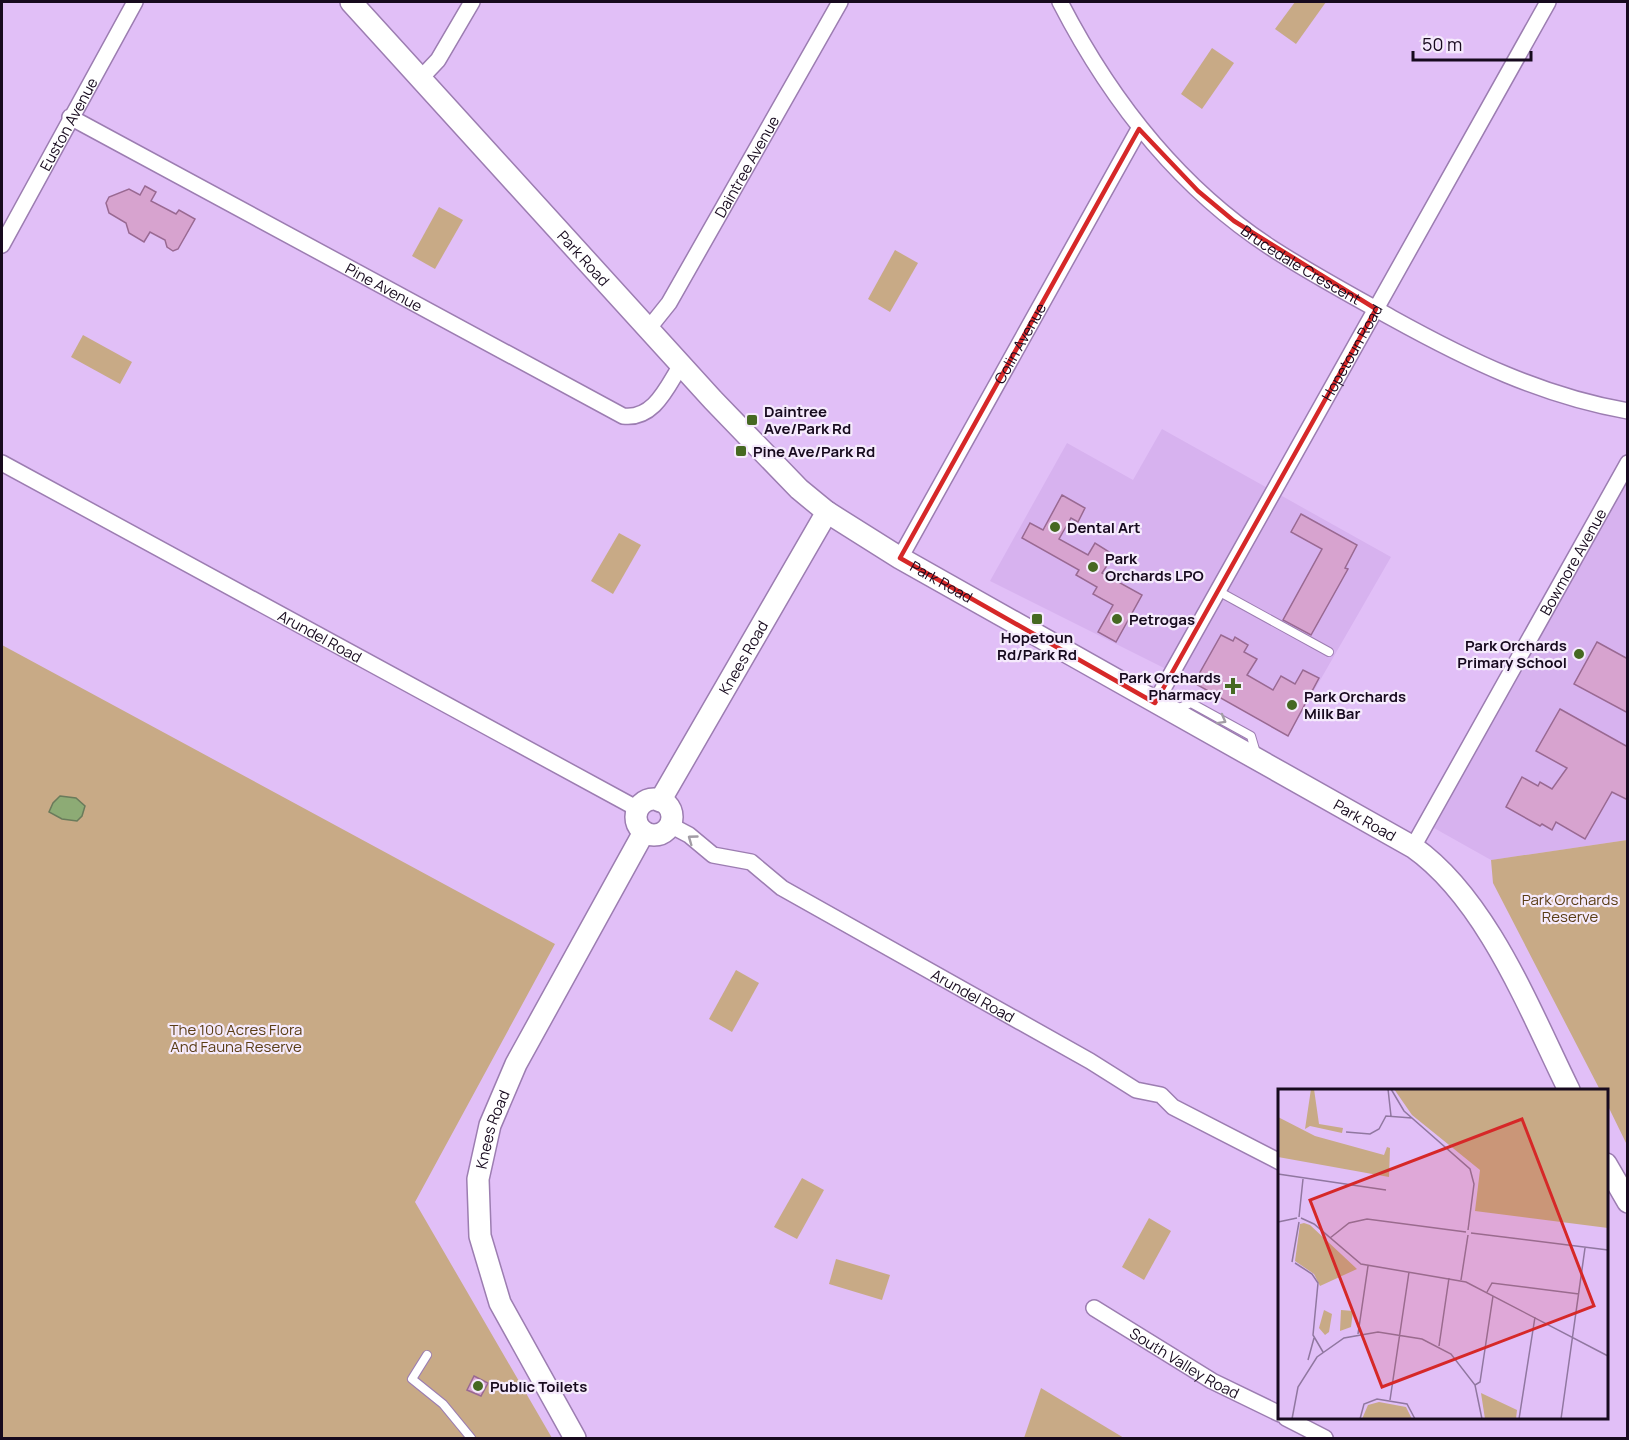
<svg xmlns="http://www.w3.org/2000/svg" width="1629" height="1440" viewBox="0 0 1629 1440" font-family="Manrope,sans-serif">
	<rect width="100%" height="100%" fill="#e1bff7"/>
	<g fill="#d7b2ef">
		<path d="M 1162,429 L 1391,557 L 1288,736 L 1194,683 L 990,581 L 1067,443 L 1133,480 Z"/>
		<path d="M 1627,481 L 1627,840 L 1491,860 L 1434,828 Z"/>
	</g>
	<g fill="#c8aa86">
		<path d="M 1295,2 L 1326,2 L 1296,44 L 1275,29 Z"/>
		<path d="M 1212,48 L 1234,63 L 1202,109 L 1181,94 Z"/>
		<path d="M 439,207 L 463,220 L 435,269 L 412,256 Z"/>
		<path d="M 895,250 L 918,263 L 890,312 L 868,299 Z"/>
		<path d="M 83,335 L 132,362 L 120,384 L 71,357 Z"/>
		<path d="M 619,533 L 641,545 L 613,594 L 591,581 Z"/>
		<path d="M 2,645 L 555,944 L 415,1202 L 552,1438 L 2,1438 Z"/>
		<path d="M 1627,840 L 1628,840 L 1627,1145 L 1607,1104 L 1606,1090 L 1600,1090 L 1493,883 L 1491,860 Z"/>
		<path d="M 736,970 L 759,983 L 732,1032 L 709,1019 Z"/>
		<path d="M 802,1178 L 824,1190 L 797,1239 L 774,1227 Z"/>
		<path d="M 1149,1218 L 1171,1231 L 1144,1280 L 1122,1267 Z"/>
		<path d="M 836,1259 L 890,1275 L 882,1300 L 829,1284 Z"/>
		<path d="M 1041,1388 L 1124,1438 L 1024,1438 Z"/>
	</g>
	<path fill="#8dab75" stroke="#6a7b5b" stroke-width="1.5" d="M 60,796 L 76,798 L 85,806 L 82,816 L 77,821 L 62,819 L 49,812 L 53,803 Z"/>
	<g fill="#d7a3cf" stroke="#996992" stroke-width="1.5">
		<path d="M 145,186 L 156,192 L 151,201 L 176,214 L 179,210 L 195,219 L 178,249 L 173,251 L 167,247 L 165,240 L 150,232 L 144,242 L 129,233 L 126,223 L 109,213 L 106,203 L 109,197 L 129,189 L 140,195 Z"/>
		<path d="M 1062,495 L 1085,508 L 1078,522 L 1071,518 L 1059,539 L 1088,555 L 1095,543 L 1114,555 L 1102,573 L 1142,595 L 1116,642 L 1098,632 L 1113,605 L 1093,594 L 1097,587 L 1076,575 L 1079,570 L 1022,538 L 1030,523 L 1043,530 Z"/>
		<path d="M 1301,514 L 1357,545 L 1345,568 L 1348,569 L 1311,635 L 1283,620 L 1322,549 L 1291,532 Z"/>
		<path d="M 1221,635 L 1233,641 L 1235,637 L 1248,645 L 1244,652 L 1257,659 L 1247,675 L 1273,690 L 1281,676 L 1295,684 L 1303,670 L 1319,678 L 1288,736 L 1194,683 Z"/>
		<path d="M 1597,642 L 1628,659 L 1628,713 L 1574,684 Z"/>
		<path d="M 1560,709 L 1628,747 L 1628,800 L 1612,792 L 1585,839 L 1556,822 L 1552,830 L 1542,824 L 1540,826 L 1506,807 L 1522,777 L 1538,786 L 1540,782 L 1552,789 L 1567,768 L 1536,751 Z"/>
		<path d="M 474,1376 L 488,1383 L 481,1396 L 467,1390 Z"/>
	</g>
	<g fill="none" stroke-linecap="round" stroke-linejoin="round">
		<g stroke="#9c7db1" stroke-width="10">
			<g id="lane">
				<path d="M 1218,591 L 1329,652"/>
				<path d="M 1174,710 L 1191,703 L 1251,736 L 1256,753"/>
				<path d="M 427,1355 L 412,1379 L 443,1404 L 471,1438"/>
			</g>
		</g>
		<g stroke="#9c7db1" stroke-width="18">
			<g id="street">
				<path id="s1" d="M 1060,2 C 1110,99 1177,186 1270,247 C 1310,273 1351,295 1392,318 C 1468,360 1542,396 1628,411"/>
				<path d="M 421,78 L 438,60 L 472,2"/>
				<path id="s2" d="M 70,117 L 623,416 C 654,420 667,387 681,365"/>
				<path id="s3" d="M 2,245 L 135,2"/>
				<path id="s4" d="M 649,328 L 669,303 L 840,2"/>
				<path id="s5" d="M 2,463 L 638,809"/>
				<path id="s6" d="M 900,558 L 1139,129"/>
				<path id="s7" d="M 1155,703 L 1548,2"/>
				<path id="s8" d="M 670,825 L 689,835 L 713,855 L 751,862 L 782,888 L 1090,1061 L 1136,1090 L 1161,1095 L 1173,1107 L 1280,1162"/>
				<path id="s9" d="M 1413,847 L 1628,463"/>
				<path id="s10" d="M 1094,1308 L 1212,1381 L 1280,1414"/>
				<path d="M 1286,1418 L 1325,1438"/>
			</g>
		</g>
		<g stroke="#9c7db1" stroke-width="24">
			<g id="secondary">
				<path id="s11" d="M 351,2 L 713,400 L 799,489 L 827,512 L 900,558 L 1413,847 C 1487,899 1530,1011 1569,1090"/>
				<circle cx="654" cy="817" r="18"/>
				<path id="s12" d="M 660,801 L 827,512"/>
				<path d="M 1606,1164 L 1628,1202"/>
				<path id="s13" d="M 575,1438 L 500,1303 L 480,1236 L 478,1179 L 490,1125 L 516,1064 L 644,832"/>
			</g>
		</g>
		<use href="#lane" stroke="#fff" stroke-width="8"/>
		<use href="#street" stroke="#fff" stroke-width="15"/>
		<use href="#secondary" stroke="#fff" stroke-width="21"/>
	</g>
	<defs><path id="oneway-chevron" d="M-2-3.5L2.5 0L-2 3.5" fill="none" stroke-width="1.6" stroke-linecap="round" stroke-linejoin="round" transform="scale(1.5)"/></defs>
	<g stroke="#a29da5">
		<use href="#oneway-chevron" transform="translate(1222 720) rotate(29)"/>
		<use href="#oneway-chevron" transform="translate(692 839) rotate(-144)"/>
	</g>
	<path fill="none" stroke="#d62828" stroke-width="4.5" stroke-linejoin="round" d="M 1139,129 L 1198,191 L 1234,221 L 1376,309 L 1155,703 L 900,558 Z"/>
	<g fill="#466922" stroke="#f5eafc" stroke-width="2">
		<rect x="746" y="414" width="12" height="12" rx="3"/>
		<rect x="735" y="445" width="12" height="12" rx="3"/>
		<circle cx="1055" cy="527" r="6"/>
		<circle cx="1093" cy="567" r="6"/>
		<rect x="1031" y="613" width="12" height="12" rx="3"/>
		<circle cx="1117" cy="619" r="6"/>
		<circle cx="1579" cy="654" r="6"/>
		<path d="M1230 677h6v6h6v6h-6v6h-6v-6h-6v-6h6z"/>
		<circle cx="1292" cy="705" r="6"/>
		<circle cx="478" cy="1386" r="6"/>
	</g>
	<g text-anchor="middle" dominant-baseline="central" stroke-width="4.5" stroke-linejoin="round" paint-order="stroke">
		<g font-size="15" fill="#170a1e" stroke="#f5eafc">
			<text stroke="none"><textPath href="#s3" startOffset="138">Euston Avenue</textPath></text>
			<text stroke="none"><textPath href="#s4" startOffset="189">Daintree Avenue</textPath></text>
			<text stroke="none"><textPath href="#s11" startOffset="346">Park Road</textPath></text>
			<text stroke="none"><textPath href="#s1" startOffset="362">Brucedale Crescent</textPath></text>
			<text stroke="none"><textPath href="#s2" startOffset="357">Pine Avenue</textPath></text>
			<text stroke="none"><textPath href="#s6" startOffset="246">Colin Avenue</textPath></text>
			<text stroke="none"><textPath href="#s7" startOffset="402">Hopetoun Road</textPath></text>
			<text stroke="none"><textPath href="#s9" startOffset="327">Bowmore Avenue</textPath></text>
			<text stroke="none"><textPath href="#s11" startOffset="832">Park Road</textPath></text>
			<text stroke="none"><textPath href="#s5" startOffset="362">Arundel Road</textPath></text>
			<text stroke="none"><textPath href="#s12" startOffset="166">Knees Road</textPath></text>
			<text stroke="none"><textPath href="#s11" startOffset="1318">Park Road</textPath></text>
			<text stroke="none"><textPath href="#s8" startOffset="351">Arundel Road</textPath></text>
			<text stroke="none"><textPath href="#s13" startOffset="333">Knees Road</textPath></text>
			<text stroke="none"><textPath href="#s10" startOffset="106">South Valley Road</textPath></text>
		</g>
		<g font-size="15" font-weight="bold" fill="#170a1e" stroke="#f5eafc" text-anchor="start">
			<text x="764" y="411">Daintree<tspan x="764" dy="17">Ave/Park Rd</tspan></text>
			<text x="753" y="451">Pine Ave/Park Rd</text>
			<text x="1067" y="527">Dental Art</text>
			<text x="1105" y="558">Park<tspan x="1105" dy="17">Orchards LPO</tspan></text>
			<text x="1129" y="619">Petrogas</text>
			<text x="1037" y="637" text-anchor="middle">Hopetoun<tspan x="1037" dy="17">Rd/Park Rd</tspan></text>
			<text x="1567" y="645" text-anchor="end">Park Orchards<tspan x="1567" dy="17">Primary School</tspan></text>
			<text x="1221" y="677" text-anchor="end">Park Orchards<tspan x="1221" dy="17">Pharmacy</tspan></text>
			<text x="1304" y="696">Park Orchards<tspan x="1304" dy="17">Milk Bar</tspan></text>
			<text x="490" y="1386">Public Toilets</text>
		</g>
		<g font-size="15" fill="#5a3d15" stroke="#f5eafc">
			<text x="1570" y="899">Park Orchards<tspan x="1570" dy="17">Reserve</tspan></text>
			<text x="236" y="1029">The 100 Acres Flora<tspan x="236" dy="17">And Fauna Reserve</tspan></text>
		</g>
	</g>
	<g transform="translate(1278 1089)">
		<rect width="330" height="330" fill="#e1bff7"/>
		<path d="M 33,0 L 36,0 L 41,35 L 65,39 L 64,44 L 32,37 L 27,40 ZM 116,0 L 330,0 L 330,139 L 197,122 L 202,81 L 134,26 ZM 0,28 L 37,47 L 106,66 L 109,58 L 112,59 L 111,88 L 0,68 ZM 26,134 L 32,136 L 79,180 L 42,197 L 36,185 L 17,172 L 22,135 ZM 46,221 L 54,225 L 51,243 L 47,246 L 41,239 ZM 63,221 L 75,222 L 73,238 L 62,242 ZM 203,304 L 239,321 L 238,330 L 207,330 ZM 101,313 L 128,318 L 134,330 L 84,330 L 90,316 Z" fill="#c8aa86"/>
		<path fill="none" stroke="#9077a0" stroke-width="1.5" d="M 110,0 L 113,27M 113,0 L 126,22 L 192,80 L 196,95 L 190,141M 68,43 L 92,45 L 101,40 L 108,27 L 134,29M 0,85 L 108,101M 21,128 L 25,90M 23,129 L 36,135 L 83,175 L 188,193 L 330,267M 0,133 L 19,129M 193,144 L 330,161M 52,149 L 71,134 L 89,130 L 188,143M 14,173 L 21,133M 17,174 L 34,185 L 40,194 L 35,246 L 45,263M 183,191 L 190,146M 209,203 L 214,194 L 301,205M 80,245 L 90,177M 161,257 L 171,189M 30,271 L 36,249M 197,296 L 202,293 L 215,207M 112,311 L 131,183M 14,330 L 20,298 L 39,268 L 66,249 L 100,243 L 144,250 L 173,265 L 197,296 L 204,330M 82,330 L 86,315 L 99,310 L 129,315 L 137,330M 241,330 L 257,228M 283,330 L 307,159"/>
		<path fill="#d62828" fill-opacity="0.15" stroke="#d62828" stroke-width="3" d="M 244,30 L 316,217 L 104,298 L 32,111 Z"/>
		<rect width="330" height="330" fill="none" stroke="#170a1e" stroke-width="3"/>
	</g>
	<rect width="1629" height="1440" fill="none" stroke="#170a1e" stroke-width="6"/>
	<path d="M1413 51v9h118v-9" fill="none" stroke="#170a1e" stroke-width="3"/>
	<text x="1422" y="51" font-size="18" fill="#170a1e" stroke="#f5eafc" stroke-width="4.5" paint-order="stroke">50 m</text>
</svg>
